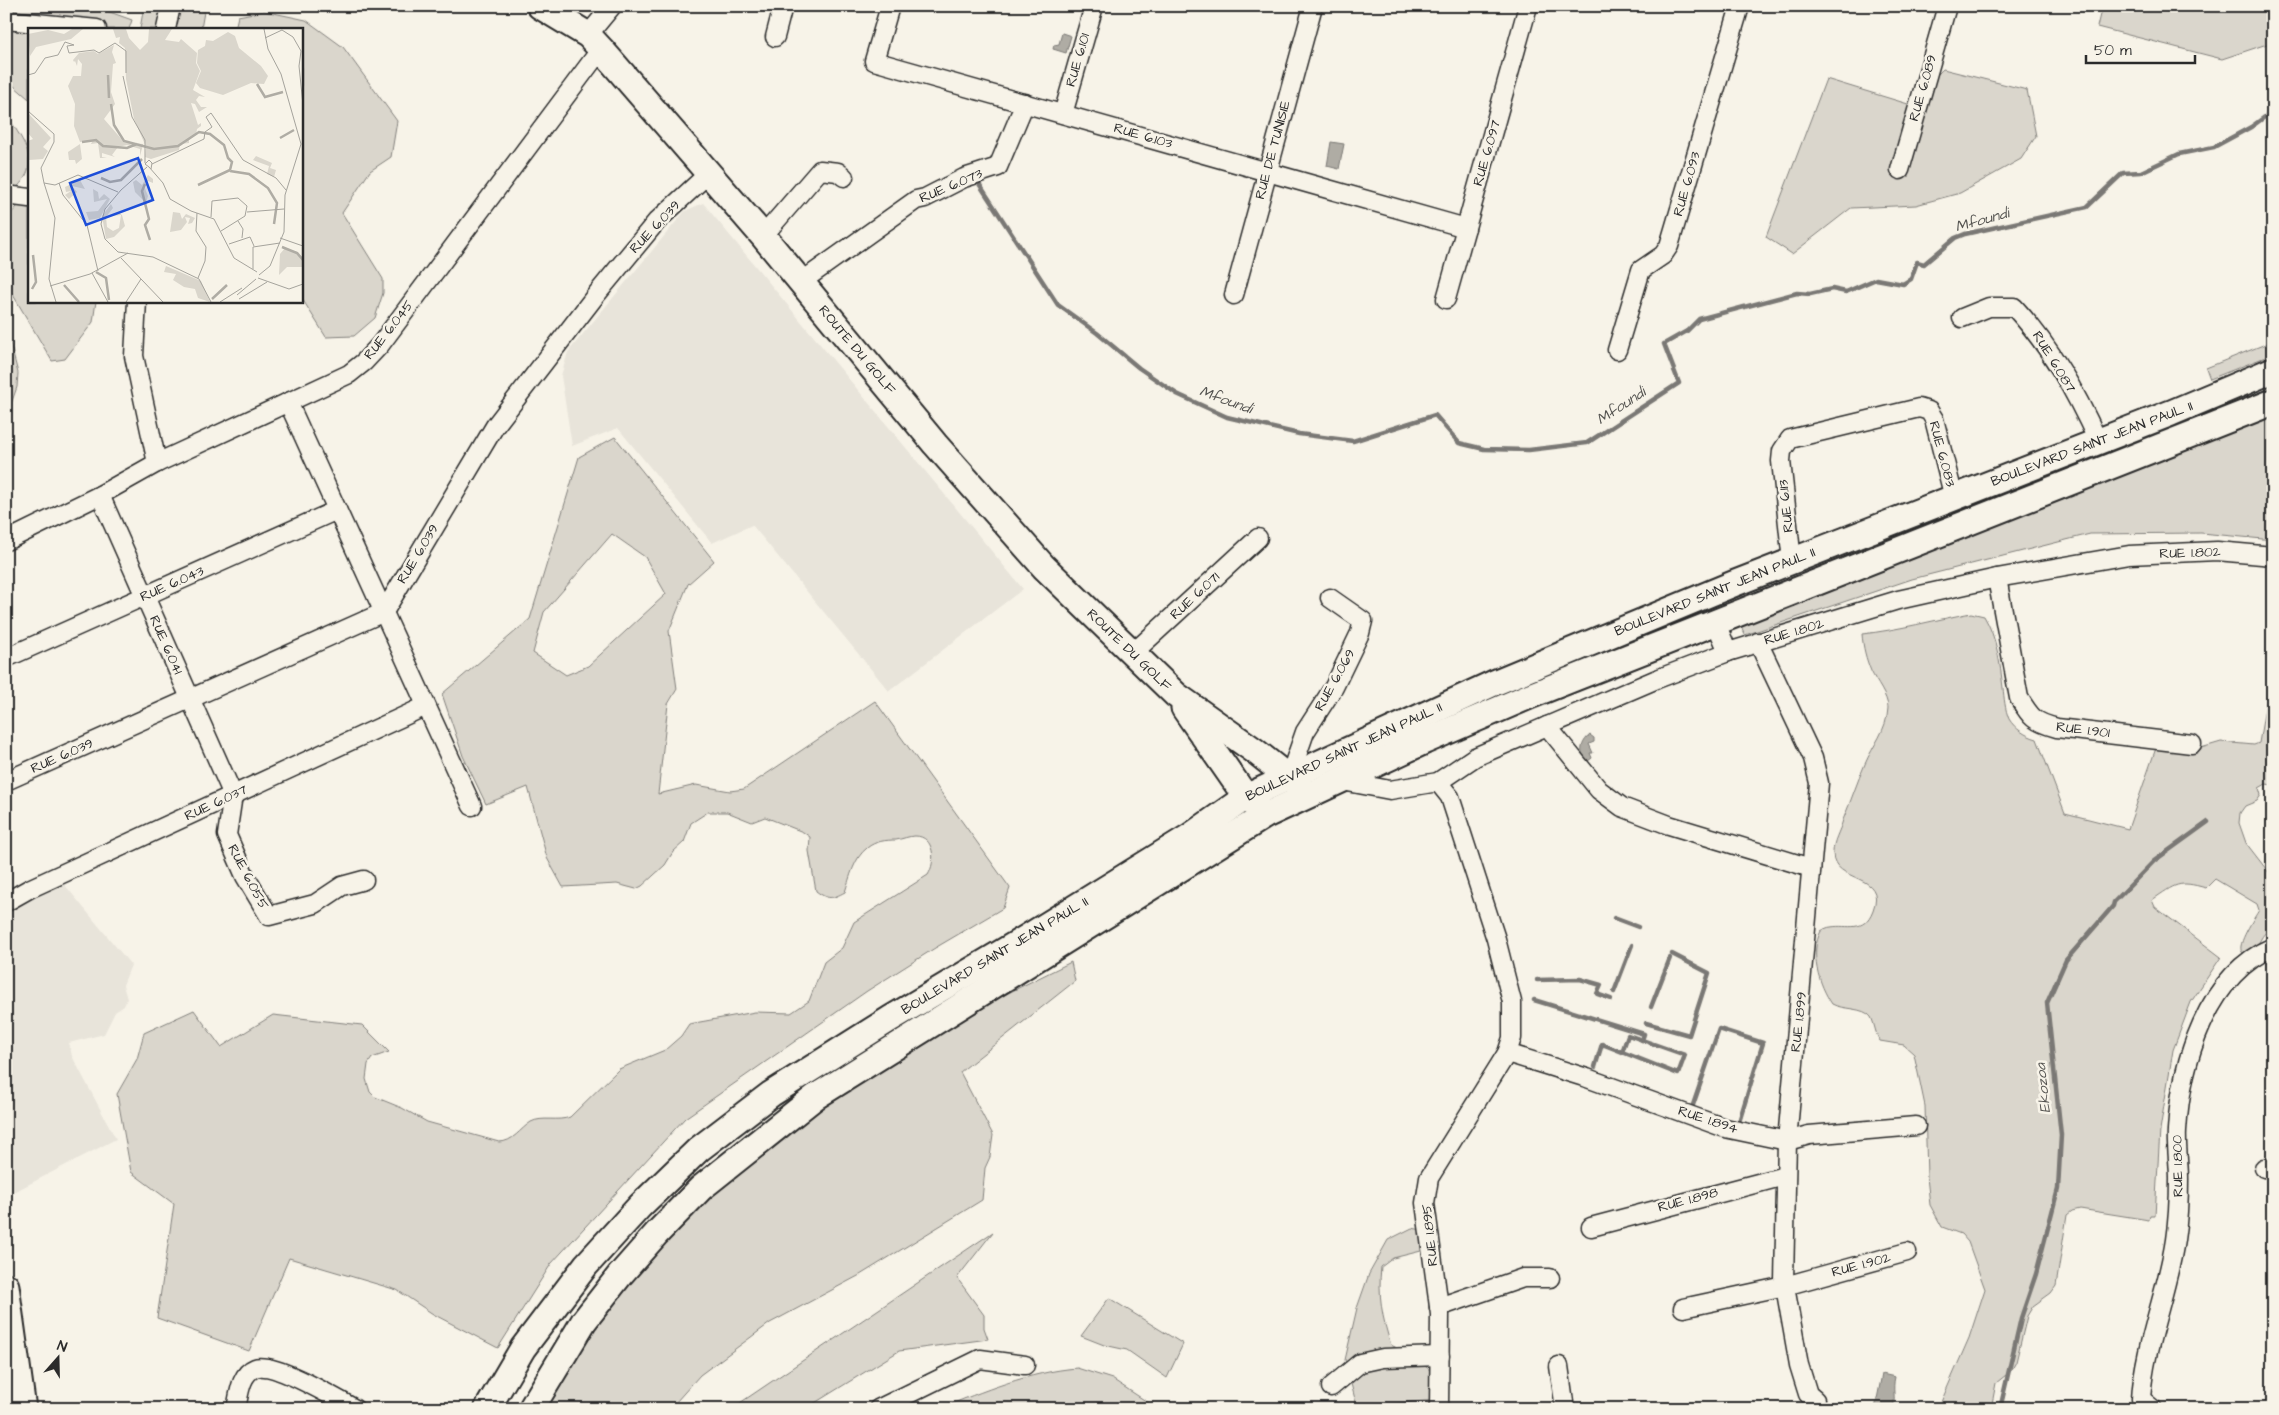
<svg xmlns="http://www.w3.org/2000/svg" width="2279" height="1415" viewBox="0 0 2279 1415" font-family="'Architects Daughter',sans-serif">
	<rect width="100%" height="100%" fill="#f7f3e8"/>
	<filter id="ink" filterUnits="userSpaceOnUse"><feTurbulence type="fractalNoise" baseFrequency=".02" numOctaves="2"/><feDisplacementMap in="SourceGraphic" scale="10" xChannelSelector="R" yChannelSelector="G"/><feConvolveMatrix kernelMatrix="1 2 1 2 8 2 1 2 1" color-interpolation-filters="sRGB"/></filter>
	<g filter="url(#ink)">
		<g fill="#e8e4da">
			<path d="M 703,203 L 1023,589 L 889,691 L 752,525 L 712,543 L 618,428 L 572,446 L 561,376 L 568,352 L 685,211 Z"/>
			<path d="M 64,884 L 131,965 L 123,985 L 127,999 L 124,1006 L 115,1012 L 104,1034 L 69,1043 L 72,1056 L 116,1139 L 12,1193 L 6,1177 L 6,912 Z"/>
		</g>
		<g fill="#dad6cc" stroke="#82807c" fill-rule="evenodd">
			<path d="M 6,6 L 93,6 L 132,20 L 129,29 L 29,29 L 29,99 L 6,79 Z"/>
			<path d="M 144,6 L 205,6 L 201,29 L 140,29 Z"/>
			<path d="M 2102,6 L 2273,6 L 2273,42 L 2222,59 L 2097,27 Z"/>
			<path d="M 264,11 L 306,20 L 343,47 L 397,121 L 391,157 L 370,171 L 342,213 L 383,279 L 383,293 L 375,318 L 354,336 L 326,337 L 301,297 L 301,29 L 235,29 L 238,16 Z"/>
			<path d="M 1943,69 L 2027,90 L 2036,136 L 2021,159 L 1960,193 L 1916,205 L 1851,208 L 1792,254 L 1766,237 L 1826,79 L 1908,104 Z"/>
			<path d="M 6,114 C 28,148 45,167 6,197 Z"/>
			<path d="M 29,194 L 29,301 L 96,301 L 93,322 L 65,359 L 52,361 L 6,283 L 6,219 Z"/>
			<path d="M 6,327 L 18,373 L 17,387 L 6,418 Z"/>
			<path d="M 2273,341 L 2273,354 L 2210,379 L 2206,368 Z"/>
			<path d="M 2256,390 L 2260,394 L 1453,713 L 1482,695 Z"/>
			<path d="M 2273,414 L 2273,540 L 2201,533 L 2090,534 L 1912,579 L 1745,635 L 1741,626 Z"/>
			<path d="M 615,437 L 714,561 L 688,584 L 669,631 L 677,689 L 668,704 L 658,794 L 696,785 L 730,791 L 744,789 L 875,701 L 1010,888 L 1003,908 L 935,948 L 867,991 L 685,1118 L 551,1264 L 498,1348 L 433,1314 L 397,1290 L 289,1258 L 249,1351 L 157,1318 L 174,1204 L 131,1172 L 117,1094 L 137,1059 L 144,1033 L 194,1010 L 221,1047 L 273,1015 L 362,1025 L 389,1052 L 372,1058 L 368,1064 L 366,1079 L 370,1092 L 375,1097 L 402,1108 L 427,1122 L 499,1142 C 513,1142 520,1129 531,1122 C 542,1116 558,1122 570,1117 L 619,1069 L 665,1050 L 681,1036 L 689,1024 L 755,1012 L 791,1013 L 809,1001 L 824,962 L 842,948 L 854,922 L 928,875 C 936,862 935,836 915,836 C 909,836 902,839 896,840 C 886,840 875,841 867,848 C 854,858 850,877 845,892 C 832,899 828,900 816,891 L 809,851 L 810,837 L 803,832 L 765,817 L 752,822 L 727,812 L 708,812 L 691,823 L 684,842 L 673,852 L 665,865 L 642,886 L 636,889 L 617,884 L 563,887 L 547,858 L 528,787 L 486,804 L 463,756 L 442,694 L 530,619 L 579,457 ZM 612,534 L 645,557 L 666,594 L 588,666 L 566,675 L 533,653 L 544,612 Z"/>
			<path d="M 1971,613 L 1984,616 C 1997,638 2000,663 2003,688 C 2004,697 2005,710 2009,719 C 2015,729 2026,736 2037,739 L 2065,813 L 2128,829 L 2156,748 L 2191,751 L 2221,742 L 2254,745 L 2259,743 L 2266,702 L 2273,703 L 2273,785 L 2266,784 L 2259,788 L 2261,795 L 2257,801 L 2245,806 L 2240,813 L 2239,823 L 2246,843 L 2273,878 L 2273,928 C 2260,932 2259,948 2250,956 C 2247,955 2244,954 2242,952 C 2236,945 2255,917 2259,910 L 2257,904 L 2215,879 L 2206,888 C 2178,880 2176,884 2152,900 L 2155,907 L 2221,957 L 2191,1002 L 2173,1050 L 2160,1130 L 2155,1215 L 2150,1215 L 2149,1220 L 2080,1209 L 2072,1211 L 2067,1215 L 2056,1286 L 2051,1293 L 2033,1306 L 2027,1316 L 2016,1362 L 2011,1371 L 1996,1383 L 1991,1409 L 1938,1409 L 1969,1338 L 1985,1289 L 1968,1242 L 1961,1234 L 1942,1227 L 1930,1205 L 1927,1177 L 1925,1106 L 1914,1054 L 1904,1045 L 1880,1041 C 1875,1033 1875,1025 1871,1017 C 1864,1007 1842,1010 1832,1004 C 1819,985 1809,953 1821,931 C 1824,929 1828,927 1831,927 C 1848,924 1864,934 1873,910 C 1888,872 1833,884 1833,853 C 1833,841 1840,831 1843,820 C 1851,801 1857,782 1865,764 C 1873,745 1887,730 1888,708 C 1888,696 1876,682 1871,671 C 1866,659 1863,647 1862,634 C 1899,630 1934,620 1971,613 Z"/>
			<path d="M 1071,962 L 1075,981 L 960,1072 L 993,1135 L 990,1157 L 985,1168 L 982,1200 L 860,1275 L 770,1323 L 700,1375 L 676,1402 L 674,1409 L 538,1409 L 620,1284 L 745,1160 L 815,1108 L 992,1001 Z"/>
			<path d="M 1412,1228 L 1422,1230 L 1421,1251 L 1393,1258 L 1381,1267 C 1378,1295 1382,1318 1391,1345 L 1409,1354 L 1430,1370 L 1436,1400 L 1357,1407 L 1345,1360 L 1357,1308 L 1369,1274 L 1388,1240 Z"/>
			<path d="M 993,1232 L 957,1278 L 984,1315 L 984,1328 L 988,1339 L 899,1351 L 805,1409 L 731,1409 Z"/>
			<path d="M 1109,1298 L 1183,1344 L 1167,1378 L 1127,1350 L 1104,1345 L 1081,1336 Z"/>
			<path d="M 1077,1368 L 1112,1379 L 1158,1409 L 939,1409 C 983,1391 1029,1372 1077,1368 Z"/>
		</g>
		<g fill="#afaca4" stroke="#7a7874">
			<path d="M 1062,33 L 1071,36 L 1066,53 L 1053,49 L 1054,45 L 1059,44 Z"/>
			<path d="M 1331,142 L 1344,144 L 1339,169 L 1327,166 Z"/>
			<path d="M 1590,735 L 1594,738 L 1594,742 L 1589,744 L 1593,753 L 1590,753 L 1592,758 L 1588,761 C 1578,754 1581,742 1590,735 Z"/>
			<path d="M 1882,1374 L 1895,1377 C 1892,1389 1896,1397 1893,1409 L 1875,1409 Z"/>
		</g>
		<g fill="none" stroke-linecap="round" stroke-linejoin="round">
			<g stroke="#7a7874" stroke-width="4.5">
				<path d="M 976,179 L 1058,305 L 1097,333 L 1139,368 L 1177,394 L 1227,417 L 1299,434 L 1353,441 L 1435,415 L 1459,443 L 1484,449 L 1529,450 L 1587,443 L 1679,383 L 1664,344 L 1687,331 L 1699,319 L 1797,293 L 1810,294 L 1832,289 L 1846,292 L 1876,279 L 1903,284 L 1911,279 L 1917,262 L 1924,264 L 1955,238 L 1965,234 L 2087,207 L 2123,173 L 2141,172 L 2179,154 L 2214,147 L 2251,127 L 2273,111"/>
				<path d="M 1614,918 L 1638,927"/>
				<path d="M 1537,980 L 1580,979 L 1601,985 L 1597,994 L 1611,999"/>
				<path d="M 1614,992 L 1632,945"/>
				<path d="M 1534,1000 L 1644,1034 L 1642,1040"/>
				<path d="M 1651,1007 L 1670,958"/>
				<path d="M 1646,1023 L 1689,1035 L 1709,973 L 1672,954"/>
				<path d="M 1595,1067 L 1602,1044 L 1678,1074 L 1685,1055 L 1628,1035 L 1622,1052"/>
				<path d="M 1693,1105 L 1719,1029 L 1763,1043 L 1739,1122"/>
				<path d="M 2000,1409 L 2021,1318 L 2036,1274 L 2058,1189 L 2061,1135 L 2047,1003 L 2066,960 L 2113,906 L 2114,902 L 2154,861 L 2208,822"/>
			</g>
			<g stroke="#2b2b2b" stroke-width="21">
				<g id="street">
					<path d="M 890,6 L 874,61 L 1466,228"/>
					<path d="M 6,20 L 97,29"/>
					<path d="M 166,29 L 171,6"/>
					<path d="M 588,35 L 612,6"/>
					<path d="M 775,37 L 783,6"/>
					<path d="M 1063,114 L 1094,6"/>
					<path d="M 1900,170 L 1947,6"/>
					<path d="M 6,195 L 29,198"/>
					<path d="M 763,236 L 820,170 L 838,172 L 844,177"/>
					<path d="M 801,282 L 916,200 L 925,198 L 964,178 L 998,167 L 1025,103"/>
					<path d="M 1234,295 L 1313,6"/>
					<path d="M 1446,299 L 1528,6"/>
					<path d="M 137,301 L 134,356 L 157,463"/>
					<path d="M 1962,318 L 1989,307 L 2014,307 C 2051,347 2076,393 2098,441"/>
					<path d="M 1617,350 L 1641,270 L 1663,255 L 1669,246 L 1740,6"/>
					<path d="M 288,402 L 472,806"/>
					<path d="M 100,495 L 233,795 L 227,835 L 245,876 L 269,916 L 315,904 L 342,886 L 364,880"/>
					<path d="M 6,541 L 100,495 L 157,463 L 349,374 L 364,362 L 380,345 L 601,49"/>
					<path d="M 1792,561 L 1781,461 L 1782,451 L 1790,439 L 1919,408 L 1929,411 L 1934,419 L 1954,498"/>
					<path d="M 1997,578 L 2019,698 C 2031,718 2034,722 2057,728 L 2192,744"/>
					<path d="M 1715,621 L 1728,652"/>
					<path d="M 1758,642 L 1813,758 L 1819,783 L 1787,1141 L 1784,1281 L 1799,1365 L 1808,1394 L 1815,1400 L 1814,1409"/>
					<path d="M 1132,654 L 1258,538"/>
					<path d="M 6,658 L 337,510"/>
					<path d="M 1547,726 L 1599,790 L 1622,807 L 1669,825 L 1811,868"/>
					<path d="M 1290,775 L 1305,732 L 1334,687 L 1360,633 L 1363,621 L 1330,598"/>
					<path d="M 1337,780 L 1390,790 L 1438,782 L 1475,757 L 1657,679 L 1728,652 L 1898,600 L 1997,578 L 2129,555 L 2217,551 L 2273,556"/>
					<path d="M 6,781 L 384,612 L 495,426 L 596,295 L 657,221 L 709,173"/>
					<path d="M 1438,782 L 1450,797 L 1496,939 L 1512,1002 L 1512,1038 L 1507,1053 L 1429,1178 L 1425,1203 L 1440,1314 L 1439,1409"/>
					<path d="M 6,902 L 29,889 L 426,706"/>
					<path d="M 1507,1053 L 1587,1078 L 1725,1128 L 1787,1141 L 1809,1135 L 1916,1126"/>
					<path d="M 2264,1168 L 2273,1169"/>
					<path d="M 1591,1227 L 1785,1176"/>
					<path d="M 1439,1307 L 1523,1278 L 1550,1278"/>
					<path d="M 1683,1308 L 1785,1286 L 1907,1252"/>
					<path d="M 1559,1366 L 1565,1409"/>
					<path d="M 1331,1387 L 1360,1363 L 1383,1358 L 1440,1356"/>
					<path d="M 236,1409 C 239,1396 240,1374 255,1368 C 273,1361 337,1399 355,1409"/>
					<path d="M 878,1409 L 980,1359 L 1025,1365"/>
					<path d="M 2153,1409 L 2141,1399 C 2144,1345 2167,1294 2175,1240 C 2178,1220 2179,1199 2179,1179 C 2179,1163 2176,1146 2177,1130 C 2181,1063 2207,975 2273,947"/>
				</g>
			</g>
			<g stroke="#2b2b2b" stroke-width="29">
				<g id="secondary">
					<path d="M 540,6 L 588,35 L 601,49 L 763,236 L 935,444 L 1044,567 L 1176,695 L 1255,751 L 1299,786"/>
					<path d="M 1184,708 L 1246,797 L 1258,808"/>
					<path d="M 6,1286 L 23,1409"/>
					<path d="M 487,1409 L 523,1348 L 586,1265 L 640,1206 L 699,1149 L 771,1094 L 890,1019 L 1026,938 L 1189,837 L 1246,797 L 1494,683 L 1733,584 L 2171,413 L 2273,370"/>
					<path d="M 531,1409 L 584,1321 L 620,1275 L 657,1233 L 701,1188 L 815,1097 L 1266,815 L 1425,741 L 1532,695 L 2273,402"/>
				</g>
			</g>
			<use href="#street" stroke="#f7f3e8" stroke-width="18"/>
			<use href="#secondary" stroke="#f7f3e8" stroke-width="25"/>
		</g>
	</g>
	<g text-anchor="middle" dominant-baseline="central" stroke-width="5" stroke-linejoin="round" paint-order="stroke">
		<g font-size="14" fill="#2b2b2b" stroke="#f7f3e8">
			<text transform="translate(1078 60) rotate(-74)">RUE 6.101</text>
			<text transform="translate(1923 88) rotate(-74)">RUE 6.089</text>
			<text transform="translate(1143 136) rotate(16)">RUE 6.103</text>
			<text transform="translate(1273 150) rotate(-75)">RUE DE TUNISIE</text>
			<text transform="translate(1487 153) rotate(-74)">RUE 6.097</text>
			<text transform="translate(1687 184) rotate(-74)">RUE 6.093</text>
			<text transform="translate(951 186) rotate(-23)">RUE 6.073</text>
			<text transform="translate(655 227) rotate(-47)">RUE 6.039</text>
			<text transform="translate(389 330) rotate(-52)">RUE 6.045</text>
			<text transform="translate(857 350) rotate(50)">ROUTE DU GOLF</text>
			<text transform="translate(2054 362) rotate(58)">RUE 6.087</text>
			<text transform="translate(2092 444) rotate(-21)">BOULEVARD SAINT JEAN PAUL II</text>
			<text transform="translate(1942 454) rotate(75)">RUE 6.083</text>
			<text transform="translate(1786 506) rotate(-96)">RUE 6.113</text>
			<text transform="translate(2190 553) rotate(-2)">RUE 1.802</text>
			<text transform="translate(418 554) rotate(-59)">RUE 6.039</text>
			<text transform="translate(172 584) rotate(-24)">RUE 6.043</text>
			<text transform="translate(1715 592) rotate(-22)">BOULEVARD SAINT JEAN PAUL II</text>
			<text transform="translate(1195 596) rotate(-43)">RUE 6.071</text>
			<text transform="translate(1794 632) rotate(-17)">RUE 1.802</text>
			<text transform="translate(166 645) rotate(66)">RUE 6.041</text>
			<text transform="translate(1129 650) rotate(44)">ROUTE DU GOLF</text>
			<text transform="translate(1335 680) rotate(-61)">RUE 6.069</text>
			<text transform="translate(2083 730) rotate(7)">RUE 1.901</text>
			<text transform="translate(1344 752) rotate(-25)">BOULEVARD SAINT JEAN PAUL II</text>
			<text transform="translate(62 756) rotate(-24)">RUE 6.039</text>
			<text transform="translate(216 803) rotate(-25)">RUE 6.037</text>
			<text transform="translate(248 877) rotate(62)">RUE 6.055</text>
			<text transform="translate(995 956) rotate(-31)">BOULEVARD SAINT JEAN PAUL II</text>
			<text transform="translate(1799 1022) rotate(-84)">RUE 1.899</text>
			<text transform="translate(1708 1120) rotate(18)">RUE 1.894</text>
			<text transform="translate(2178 1166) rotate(-91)">RUE 1.800</text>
			<text transform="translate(1688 1200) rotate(-15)">RUE 1.898</text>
			<text transform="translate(1430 1235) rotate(-96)">RUE 1.895</text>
			<text transform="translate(1861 1265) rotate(-15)">RUE 1.902</text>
		</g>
		<g font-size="15" font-style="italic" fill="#53524f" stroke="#f7f3e8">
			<text transform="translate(1982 220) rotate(-15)">Mfoundi</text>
			<text transform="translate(1226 400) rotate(20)">Mfoundi</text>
			<text transform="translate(1621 406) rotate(-33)">Mfoundi</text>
			<text transform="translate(2043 1088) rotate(-96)">Ekozoa</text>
		</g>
	</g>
	<g transform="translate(28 28)">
		<rect width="275" height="275" fill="#f7f3e8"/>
		<path d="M 44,1 L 55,1 L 43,11 L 8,19 L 2,28 L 0,6 L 20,2 L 36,6 ZM 85,1 L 98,1 L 101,10 L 112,22 L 120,14 L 121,1 L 144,1 L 137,12 L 151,14 L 153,11 L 169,25 L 168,35 L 172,43 L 165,62 L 177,69 L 171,68 L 168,72 L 173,79 L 179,79 L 171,84 L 167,76 L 163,75 L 170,97 L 173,95 L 173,98 L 169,101 L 168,107 L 161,110 L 161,115 L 152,116 L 151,122 L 123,131 L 117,129 L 118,119 L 106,91 L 98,51 L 97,20 L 91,15 L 92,9 L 88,10 ZM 200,4 L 207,8 L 211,20 L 233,38 L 240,48 L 236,56 L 223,55 L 195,67 L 172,60 L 168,55 L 173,43 L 169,35 L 170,22 L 177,18 L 178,12 L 185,13 ZM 86,17 L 84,24 L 88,35 L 85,36 L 83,64 L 87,76 L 76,91 L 96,114 L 115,116 L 116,113 L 112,128 L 112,121 L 99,117 L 90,119 L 84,127 L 87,129 L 74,125 L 74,129 L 79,130 L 72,130 L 70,115 L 63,116 L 65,112 L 52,114 L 46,98 L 47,76 L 40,58 L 45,48 L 53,48 L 54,36 L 50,31 L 49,38 L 47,33 L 46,34 L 45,32 L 51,25 L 66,23 L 70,26 ZM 0,85 L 23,110 L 15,119 L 20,123 L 15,131 L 1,132 L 0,140 L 0,113 L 5,111 L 0,105 ZM 52,116 L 54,131 L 48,136 L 47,132 L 41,132 L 40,124 ZM 228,128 L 244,135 L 242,140 L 248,142 L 246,149 L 239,146 L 241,138 L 225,132 ZM 120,147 L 125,151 L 125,155 L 120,153 L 118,155 L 121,158 L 116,158 L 120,168 L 117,179 L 115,172 L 107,164 L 105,154 L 108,152 L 114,157 ZM 52,152 L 57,161 L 44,158 L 49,164 L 41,171 L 37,167 L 43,163 L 38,164 L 37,159 ZM 65,161 L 70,164 L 71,171 L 76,166 L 82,171 L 72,190 L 61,192 L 58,184 L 70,183 L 79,171 L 66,174 ZM 83,176 L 85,180 L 78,189 L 79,199 L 85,203 L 91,200 L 93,187 L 84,188 L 90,184 L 94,187 L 97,198 L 86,209 L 78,211 L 74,188 ZM 145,184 L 152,185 L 154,191 L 158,186 L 167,190 L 164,195 L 160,196 L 162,190 L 157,189 L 159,194 L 153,202 L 142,204 ZM 257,220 L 270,224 L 275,230 L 275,239 L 259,239 L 251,247 L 252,226 ZM 138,238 L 173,253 L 182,274 L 170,270 L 167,261 L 156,259 L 145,252 L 148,246 L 136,244 Z" fill="#dad6cc"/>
		<path fill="none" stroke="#afaca4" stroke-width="2.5" d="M 80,47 L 81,70M 229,56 L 237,69 L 255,64M 83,76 L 86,97 L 96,113 L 126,121 L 150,118 L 171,104 L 182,106 L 196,117 L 200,130 L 204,134 L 202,142M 252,110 L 266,102M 54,114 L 68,112 L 75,118 L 99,120 L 109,116M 202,143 L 221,146 L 240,160 L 249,175 L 246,196M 73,150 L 82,154 L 93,152 L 114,131M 117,156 L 114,163 L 121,191 L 117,197 L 122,212M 170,157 L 202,142M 254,219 L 269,225 L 275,232M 68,244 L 78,250 L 81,272M 36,257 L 51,274M 4,261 L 8,254 L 5,227M 184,271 L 199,257"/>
		<path fill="none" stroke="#a5a39c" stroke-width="1" d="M 237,10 L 254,2 L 265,9 L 273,23 L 271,38 L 275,77M 87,15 L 98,23 L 98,45M 0,47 L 7,45 L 17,30 L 30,27 L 37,14 L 46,17 L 39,18 L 41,25 L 66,22 L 71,25 L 87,15M 95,48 L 104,89 L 117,112 L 117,135M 0,83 L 26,106 L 26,114 L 13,140 L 16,155M 124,136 L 176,111 L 177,104 L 184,99 L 178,89 L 183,85 L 215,132 L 248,150 L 258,162M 119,139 L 93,162 L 77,181 L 73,196 L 77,211 L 90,224 L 125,229 L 171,251 L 183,274M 121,139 L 135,155 L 142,171 L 163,183 L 186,191 L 206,230 L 229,244M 121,139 L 117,136 L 121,132 L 124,135 L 123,141M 16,155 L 27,190 L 21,251 L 28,274M 16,155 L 27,157 L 50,147 L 90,164M 31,155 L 35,167 L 59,197 L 70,243M 219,184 L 256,181M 169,185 L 168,203 L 178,219 L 177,233 L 170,250M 183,189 L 184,173 L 210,170 L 219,178 L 217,188 L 193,203M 210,193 L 215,201 L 214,210M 252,210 L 275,218M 201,216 L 222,209 L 226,218M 93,230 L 135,274M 225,241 L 225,219 L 252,215M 64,245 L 80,274M 231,247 L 242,238 L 256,204 L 257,167 L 273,116 L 253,46 L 240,21 L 236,1M 230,250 L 261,261 L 275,256M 22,258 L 62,246 L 100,225M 209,267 L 228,251M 211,271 L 239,254M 98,274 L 113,251M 192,274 L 214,260"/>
		<path fill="#1d4ed8" fill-opacity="0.15" stroke="#1d4ed8" stroke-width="2.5" d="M 110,130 L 125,172 L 58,197 L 42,155 Z"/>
		<rect width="275" height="275" fill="none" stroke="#2b2b2b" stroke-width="2.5"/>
	</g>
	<rect width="2279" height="1415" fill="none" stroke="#f7f3e8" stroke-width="25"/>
	<rect x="12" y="12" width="2254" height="1390" fill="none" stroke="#2b2b2b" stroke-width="2" filter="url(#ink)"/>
	<g transform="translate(58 1358) rotate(20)" stroke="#f7f3e8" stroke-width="4" paint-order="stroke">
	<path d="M0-4L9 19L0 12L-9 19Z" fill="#2b2b2b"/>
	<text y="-8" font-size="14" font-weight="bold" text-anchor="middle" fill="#2b2b2b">N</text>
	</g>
	<path d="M2086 55v8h109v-8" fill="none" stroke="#2b2b2b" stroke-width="2.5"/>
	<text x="2094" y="55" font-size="15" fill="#2b2b2b" stroke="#f7f3e8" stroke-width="4" paint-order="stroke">50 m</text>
</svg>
